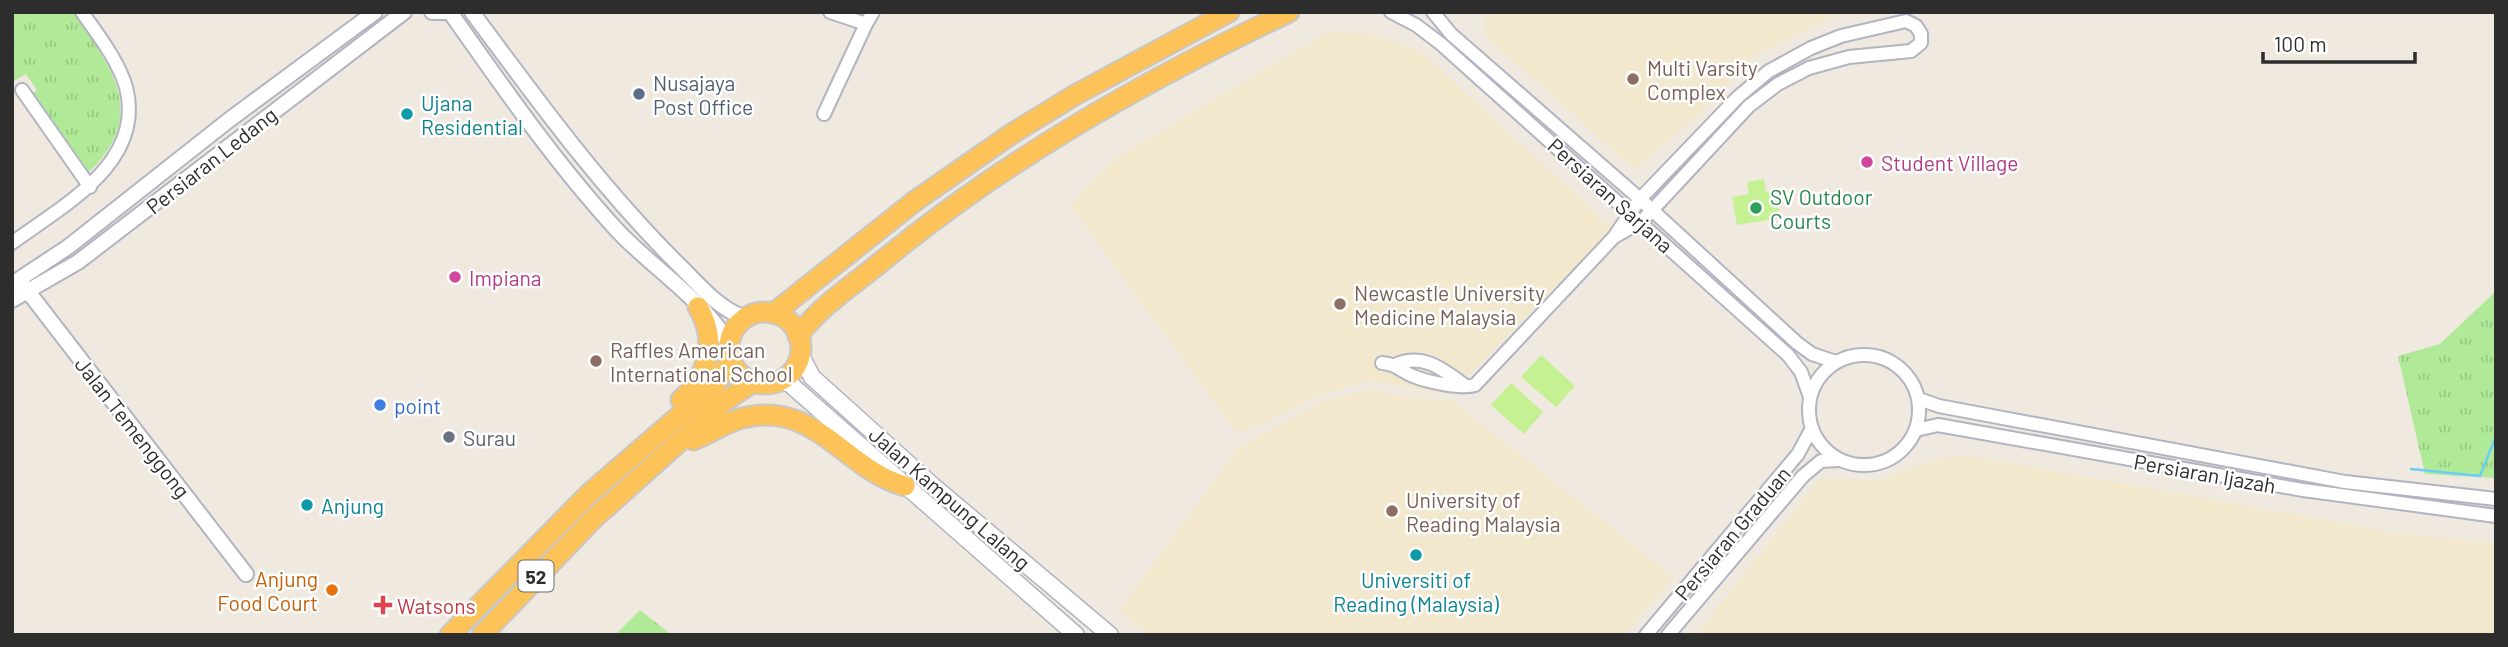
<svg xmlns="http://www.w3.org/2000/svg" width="2508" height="647" viewBox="0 0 2508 647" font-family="Barlow,sans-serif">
	<defs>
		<pattern id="park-tufts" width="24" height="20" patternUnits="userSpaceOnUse" patternTransform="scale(1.75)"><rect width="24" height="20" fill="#b0ea98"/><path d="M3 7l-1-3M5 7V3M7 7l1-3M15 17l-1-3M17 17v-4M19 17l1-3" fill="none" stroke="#98c983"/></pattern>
	</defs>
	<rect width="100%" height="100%" fill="#efe9df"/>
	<g fill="#f2e8cd">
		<path d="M 1486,12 L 1842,12 L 1843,13 L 1755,55 L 1711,103 L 1635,170 L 1485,36 Z"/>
		<path d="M 1329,31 L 1376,35 L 1420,51 L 1613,228 L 1449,395 L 1370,380 L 1316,397 L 1258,427 L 1236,432 L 1070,205 L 1111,161 Z"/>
		<path d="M 1372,389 L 1405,397 L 1452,400 L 1674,577 L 1624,635 L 1148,635 L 1119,610 L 1240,446 L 1320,402 Z"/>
		<path d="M 1965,455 L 2391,532 L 2496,543 L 2496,635 L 1696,635 L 1821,477 L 1877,481 L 1930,461 Z"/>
	</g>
	<g fill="url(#park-tufts)">
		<path d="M 12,12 L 73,12 C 113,69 149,116 88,173 L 33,93 L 37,90 L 26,74 L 12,82 Z"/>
		<path d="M 2496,291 L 2496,478 L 2425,474 L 2398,356 L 2440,344 Z"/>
		<path d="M 640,610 L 672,635 L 615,635 Z"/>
	</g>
	<g fill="#c5f193">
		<path d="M 1764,179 L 1766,192 L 1775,191 L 1780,218 L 1737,225 L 1732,197 L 1749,194 L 1747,182 Z"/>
		<path d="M 1541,355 L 1575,386 L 1556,407 L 1521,377 Z"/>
		<path d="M 1511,383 L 1543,412 L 1524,434 L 1491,405 Z"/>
	</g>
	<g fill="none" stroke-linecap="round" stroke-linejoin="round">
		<path stroke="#6bcdf8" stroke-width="2.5" d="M 2411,469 L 2480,476 L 2496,436"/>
		<g stroke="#b3b4c1" stroke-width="16">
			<g id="minor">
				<path d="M 830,12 L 866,24 L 873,12"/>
				<path d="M 1391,12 L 1416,25 L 1441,44 L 1788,355 L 1801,372 L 1810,397"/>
				<path d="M 1433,12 L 1451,34 L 1640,199 L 1797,343 L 1812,354 L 1836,362"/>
				<path d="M 22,90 L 90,187"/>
				<path d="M 824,114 L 866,24"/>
				<path d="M 12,243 C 62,206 146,163 126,87 C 118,60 98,35 82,12"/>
				<circle cx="1864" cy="410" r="55"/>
				<path d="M 1382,363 C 1397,364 1400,371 1413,376 C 1427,382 1462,389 1475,385 L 1614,237 L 1640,199 L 1738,97 L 1769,71 L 1811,48 L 1841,36 L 1906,21 L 1916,26 L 1921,34 L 1921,43 L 1911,51 L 1849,57 L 1809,68 L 1778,84 L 1749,106 L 1642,221 L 1614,237"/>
				<path d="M 1397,364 C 1422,353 1443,369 1463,384"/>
				<path d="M 1919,399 L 1939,406 L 2345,482 L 2496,499"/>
				<path d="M 1916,430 L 1938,425 L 2303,490 L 2496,516"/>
				<path d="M 1646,635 L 1798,454 L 1812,428"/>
				<path d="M 1668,635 L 1803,476 L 1821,461 L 1839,460"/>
			</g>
		</g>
		<g stroke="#b3b4c1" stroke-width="18">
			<g id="tertiary">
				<path d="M 432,12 L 445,12"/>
				<path d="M 450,12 C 502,86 554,161 615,228 C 646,263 712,306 729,346"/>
				<path d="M 472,12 C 538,101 603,191 683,269 C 700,286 721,311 746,318"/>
				<path d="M 12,284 L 68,247 L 229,120 L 375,12"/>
				<path d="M 23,285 L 246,574"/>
				<path d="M 12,300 L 78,262 L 404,12"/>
			</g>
		</g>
		<g stroke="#b3b4c1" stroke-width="19">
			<g id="secondary">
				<path d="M 800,354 L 812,377 L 932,485 L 1110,635"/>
				<path d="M 780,380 L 790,384 L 1076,635"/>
			</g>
		</g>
		<g stroke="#c8c8c8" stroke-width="23">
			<g id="trunk">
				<circle cx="765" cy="348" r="36"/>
				<path d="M 774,313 L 915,201 L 1013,133 L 1075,95 L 1229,12"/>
				<path d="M 798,336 C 820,306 853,285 881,262 C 1006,159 1144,81 1289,12"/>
				<path d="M 681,400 C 709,374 718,341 698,307"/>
				<path d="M 693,440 C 710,434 724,423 742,418 C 816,400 844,469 905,486"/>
				<path d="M 450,635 L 589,494 L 715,385 L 731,360"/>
				<path d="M 482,635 L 593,519 L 725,401 L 753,382"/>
			</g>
		</g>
		<use href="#minor" stroke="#fff" stroke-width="12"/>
		<use href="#tertiary" stroke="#fff" stroke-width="14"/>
		<use href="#secondary" stroke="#fff" stroke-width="16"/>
		<use href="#trunk" stroke="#fec358" stroke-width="19"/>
	</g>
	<g fill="#8d6e63" stroke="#fff" stroke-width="2.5">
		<circle cx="1633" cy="79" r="7"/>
		<circle cx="1340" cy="304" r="7"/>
		<circle cx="596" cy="361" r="7"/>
		<circle cx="1392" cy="511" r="7"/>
	</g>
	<circle fill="#5c6f8a" stroke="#fff" stroke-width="2.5" cx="639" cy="94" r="7"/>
	<g fill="#0f9aa8" stroke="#fff" stroke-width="2.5">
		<circle cx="407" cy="114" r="7"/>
		<circle cx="307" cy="505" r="7"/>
		<circle cx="1416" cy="555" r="7"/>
	</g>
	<g fill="#d1479c" stroke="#fff" stroke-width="2.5">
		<circle cx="1867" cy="162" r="7"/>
		<circle cx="455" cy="277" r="7"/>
	</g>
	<circle fill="#2e9e5b" stroke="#fff" stroke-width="2.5" cx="1756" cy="208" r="7"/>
	<circle fill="#3f7fe0" stroke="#fff" stroke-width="2.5" cx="380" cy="405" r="7"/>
	<circle fill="#6b7280" stroke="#fff" stroke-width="2.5" cx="449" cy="437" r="7"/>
	<circle fill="#e8710a" stroke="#fff" stroke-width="2.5" cx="332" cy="590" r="7"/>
	<path fill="#e0444e" stroke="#fff" stroke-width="2.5" d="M379.5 594.5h7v7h7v7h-7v7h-7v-7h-7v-7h7z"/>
	<g text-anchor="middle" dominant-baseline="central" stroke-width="5" stroke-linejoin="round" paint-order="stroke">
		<rect fill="#fff" stroke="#6c6c6c" stroke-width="2" x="518.5" y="560.5" width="35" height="31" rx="5"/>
		<g font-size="19" font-weight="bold" fill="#2d2d2d">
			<text x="536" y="576">52</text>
		</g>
		<g font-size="21" fill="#785e54" stroke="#fff" text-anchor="start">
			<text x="1647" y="67">Multi Varsity<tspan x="1647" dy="24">Complex</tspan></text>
			<text x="1354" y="292">Newcastle University<tspan x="1354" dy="24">Medicine Malaysia</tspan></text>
			<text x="610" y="349">Raffles American<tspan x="610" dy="24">International School</tspan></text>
			<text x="1406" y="499">University of<tspan x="1406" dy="24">Reading Malaysia</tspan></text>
		</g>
		<g font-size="21" fill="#4e5e75" stroke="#fff" text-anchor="start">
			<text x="653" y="82">Nusajaya<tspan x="653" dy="24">Post Office</tspan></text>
		</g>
		<g font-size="21" fill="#0d838f" stroke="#fff" text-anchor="start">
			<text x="421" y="102">Ujana<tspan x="421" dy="24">Residential</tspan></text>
			<text x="321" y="505">Anjung</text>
			<text x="1416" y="579" text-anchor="middle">Universiti of<tspan x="1416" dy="24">Reading (Malaysia)</tspan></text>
		</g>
		<g font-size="21" fill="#2d2d2d" stroke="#fff">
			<text transform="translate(211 160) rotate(-38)">Persiaran Ledang</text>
			<text transform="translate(1611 195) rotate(42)">Persiaran Sarjana</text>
			<text transform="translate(133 427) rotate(52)">Jalan Temenggong</text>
			<text transform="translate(2205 473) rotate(10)">Persiaran Ijazah</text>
			<text transform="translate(950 498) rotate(41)">Jalan Kampung Lalang</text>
			<text transform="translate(1732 533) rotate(-50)">Persiaran Graduan</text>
		</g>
		<g font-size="21" fill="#b23c85" stroke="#fff" text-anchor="start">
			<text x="1881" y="162">Student Village</text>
			<text x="469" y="277">Impiana</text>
		</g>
		<g font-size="21" fill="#27864d" stroke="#fff" text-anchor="start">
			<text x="1770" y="196">SV Outdoor<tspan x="1770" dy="24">Courts</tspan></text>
		</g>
		<g font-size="21" fill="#366cbe" stroke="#fff" text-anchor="start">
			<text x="394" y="405">point</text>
		</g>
		<g font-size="21" fill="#5b616d" stroke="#fff" text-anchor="start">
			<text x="463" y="437">Surau</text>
		</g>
		<g font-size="21" fill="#c56008" stroke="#fff" text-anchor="end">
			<text x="318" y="578">Anjung<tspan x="318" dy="24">Food Court</tspan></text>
		</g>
		<g font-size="21" fill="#be3a42" stroke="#fff" text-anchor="start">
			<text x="397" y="605">Watsons</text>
		</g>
	</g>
	<rect width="2508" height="647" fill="none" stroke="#2d2d2d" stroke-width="28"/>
	<path d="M2263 52v10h152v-10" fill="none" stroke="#2d2d2d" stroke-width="3.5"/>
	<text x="2274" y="52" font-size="21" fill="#2d2d2d" stroke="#ffffff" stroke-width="5" paint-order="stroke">100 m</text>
</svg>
